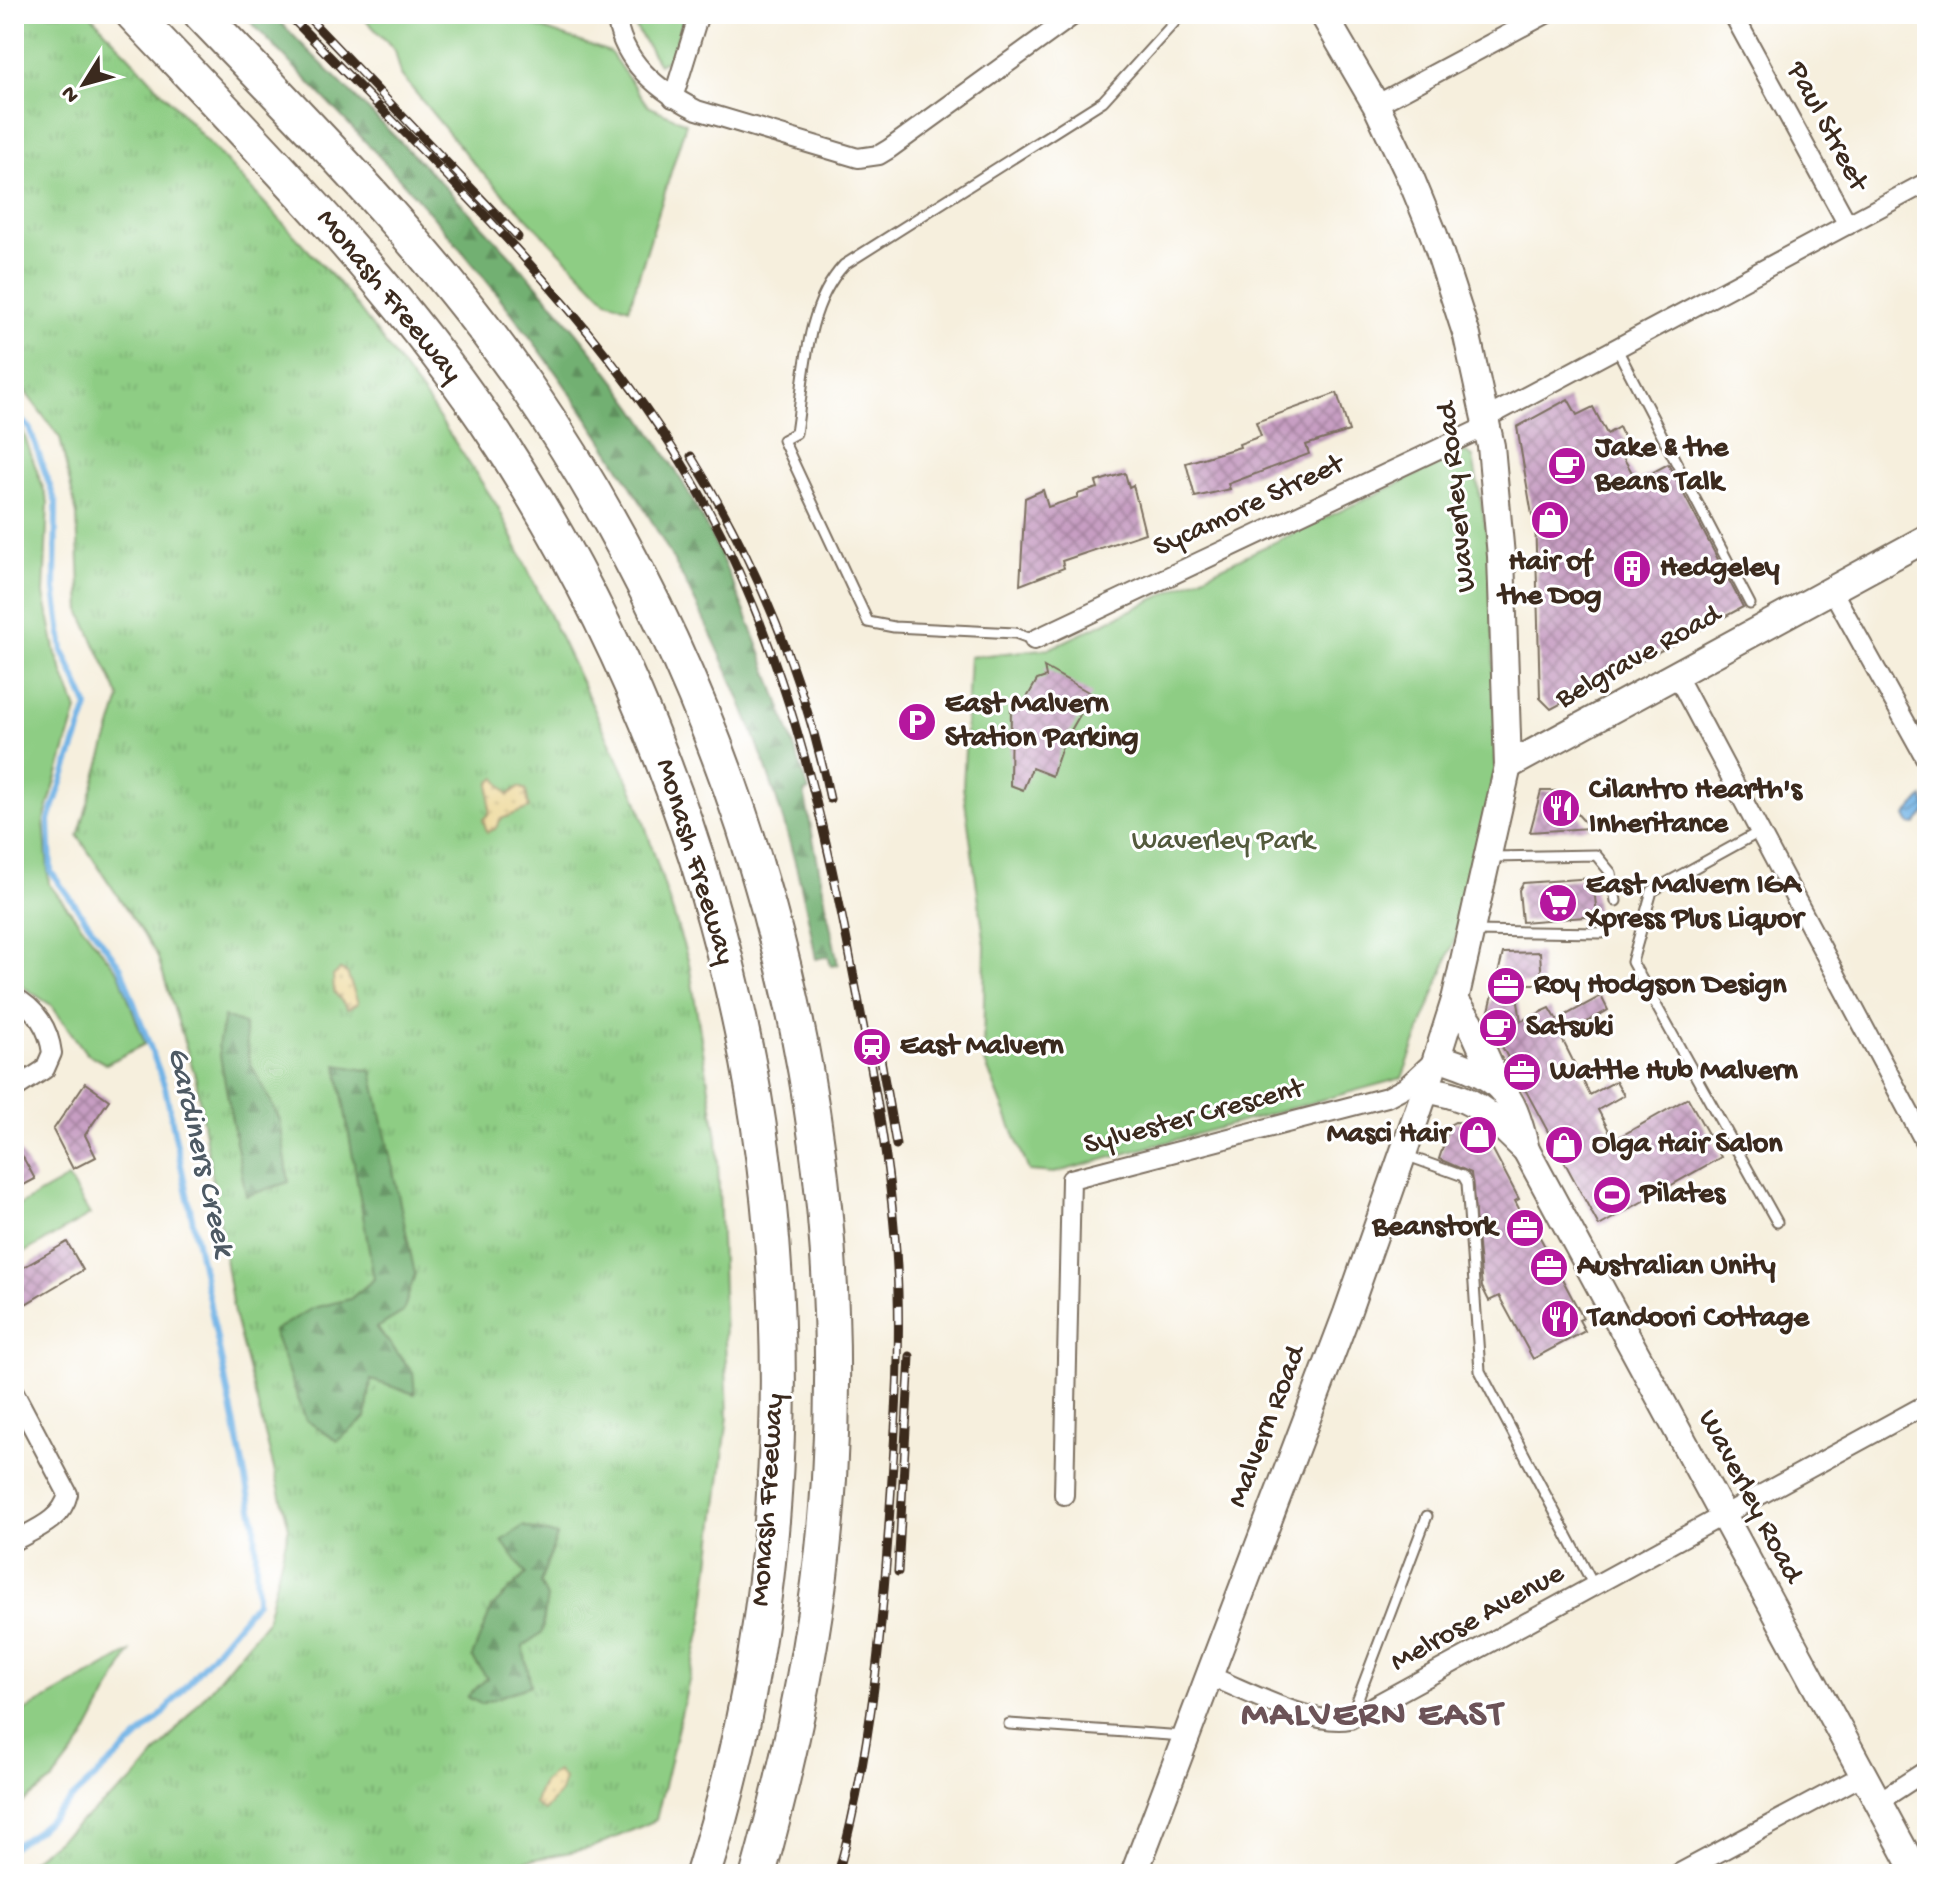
<svg xmlns="http://www.w3.org/2000/svg" width="1941" height="1888" viewBox="0 0 1941 1888" font-family="'Gochi Hand',sans-serif">
	<defs>
		<pattern id="grass-tufts" width="24" height="20" patternUnits="userSpaceOnUse" patternTransform="scale(2)"><rect width="24" height="20" fill="#8ecd84"/><path d="M3 7l-1-3M5 7V3M7 7l1-3M15 17l-1-3M17 17v-4M19 17l1-3" fill="none" stroke="#7bb072"/></pattern>
		<pattern id="forest-firs" width="22" height="20" patternUnits="userSpaceOnUse" patternTransform="scale(2)"><rect width="22" height="20" fill="#72b072"/><path d="M5 1l3.5 6h-7zM16 11l3.5 6h-7z" fill="#5f8f5d"/></pattern>
		<pattern id="sand-dots" width="8" height="8" patternUnits="userSpaceOnUse" patternTransform="scale(2)"><rect width="8" height="8" fill="#eeda9e"/><path d="M2 2h.1M6 6h.1" fill="none" stroke="#cdbb88" stroke-width="1.8" stroke-linecap="round"/></pattern>
		<pattern id="water-waves" width="16" height="10" patternUnits="userSpaceOnUse" patternTransform="scale(2)"><rect width="16" height="10" fill="#71b3e6"/><path d="M0 5q4-4 8 0t8 0" fill="none" stroke="#5e92ba"/></pattern>
		<pattern id="building-cross-hatch" width="8" height="8" patternUnits="userSpaceOnUse" patternTransform="scale(2)"><rect width="8" height="8" fill="#c79ec3"/><path d="M0 0l8 8M0 8l8-8" fill="none" stroke="#a3819e"/></pattern>
	</defs>
	<rect width="100%" height="100%" fill="#fff"/>
	<filter id="ink" filterUnits="userSpaceOnUse"><feTurbulence type="fractalNoise" baseFrequency=".0125" numOctaves="2"/><feDisplacementMap in="SourceGraphic" scale="16" xChannelSelector="R" yChannelSelector="G"/><feConvolveMatrix kernelMatrix="1 2 1 2 8 2 1 2 1" color-interpolation-filters="sRGB"/></filter>
	<filter id="wash" filterUnits="userSpaceOnUse"><feTurbulence type="fractalNoise" baseFrequency=".006" numOctaves="4" result="noise"/><feDisplacementMap in="SourceGraphic" scale="32" xChannelSelector="R" yChannelSelector="G"/><feGaussianBlur stdDeviation="1.8" result="paint"/><feColorMatrix in="noise" values="0 0 0 0 0 0 0 0 0 0 0 0 0 0 0 0 0 1.4 0 .05"/><feComposite in="paint" operator="in"/></filter>
	<g filter="url(#wash)">
		<rect width="100%" height="100%" fill="#f6efdd"/>
		<path fill="url(#grass-tufts)" stroke="#647c51" stroke-width="2" d="M 14,14 L 90,14 L 344,289 L 425,397 L 498,507 L 636,797 L 689,963 L 717,1138 L 728,1416 L 703,1621 L 656,1820 L 591,1848 L 459,1874 L 14,1874 L 136,1778 L 266,1622 L 289,1527 L 234,1314 L 196,1079 L 157,955 L 78,836 L 120,698 L 81,613 L 77,515 L 60,438 L 14,377 Z"/>
		<g fill="url(#forest-firs)" stroke="#566d48" stroke-width="2">
			<path d="M 243,14 L 272,14 C 416,161 578,303 683,483 C 738,579 774,686 809,791 L 804,792 L 838,965 L 831,966 L 828,956 L 816,959 C 767,673 606,413 417,198 C 361,135 302,75 243,14 Z"/>
			<path d="M 224,1017 L 244,1024 L 249,1060 L 280,1120 L 289,1182 L 246,1196 L 218,1045 Z"/>
			<path d="M 337,1065 L 372,1071 L 415,1274 L 403,1312 L 377,1328 L 413,1372 L 415,1394 L 371,1380 L 366,1418 L 337,1441 L 306,1420 L 273,1331 L 313,1308 L 350,1299 L 374,1279 Z"/>
			<path d="M 523,1526 L 557,1536 L 540,1583 L 547,1598 L 542,1632 L 523,1647 L 531,1685 L 481,1704 L 467,1697 L 487,1678 L 472,1657 L 492,1607 L 526,1574 L 502,1541 Z"/>
		</g>
		<g fill="url(#sand-dots)" stroke="#94825e" stroke-width="2">
			<path d="M 496,778 L 508,795 L 519,787 L 526,790 L 529,808 L 501,819 L 495,829 L 487,832 L 483,819 L 489,814 L 490,783 Z"/>
			<path d="M 340,970 L 347,973 L 358,1003 L 348,1009 L 334,992 L 333,976 Z"/>
			<path d="M 557,1771 L 564,1779 L 560,1793 L 544,1811 L 535,1804 C 539,1788 542,1780 557,1771 Z"/>
		</g>
		<g fill="#8ecd84" stroke="#647c51" stroke-width="2">
			<path d="M 360,14 L 501,14 L 610,52 L 648,106 L 686,123 L 629,308 L 607,300 L 474,164 L 401,75 L 395,50 Z"/>
			<path d="M 633,14 L 685,14 L 671,58 L 659,64 L 636,28 Z"/>
			<path d="M 14,423 L 22,429 L 48,502 L 44,594 L 56,654 L 77,710 L 44,820 L 49,884 L 119,973 L 145,1044 L 106,1064 L 86,1053 L 51,1005 L 14,981 Z"/>
			<path d="M 1465,452 L 1473,457 L 1491,558 L 1496,768 L 1458,931 L 1402,1078 L 1054,1173 L 1029,1171 L 983,1057 L 985,945 L 963,787 L 970,657 L 1051,648 Z"/>
			<path d="M 68,1178 L 90,1215 L 18,1256 L 14,1250 L 14,1208 Z"/>
			<path d="M 130,1652 L 83,1741 L 53,1780 L 14,1809 L 14,1717 Z"/>
		</g>
		<path fill="url(#water-waves)" stroke="#566e82" stroke-width="2" d="M 1923,797 L 1927,810 L 1915,825 L 1910,824 L 1906,816 Z"/>
		<g fill="none" stroke-linecap="round" stroke-linejoin="round">
			<path stroke="#71b3e6" stroke-width="6" d="M 14,414 L 29,427 L 56,503 L 55,589 L 63,651 L 88,707 L 49,820 L 51,872 L 121,968 L 165,1087 L 255,1523 L 257,1601 L 159,1718 L 37,1831 L 14,1846"/>
		</g>
		<g id="blocks">
			<g fill="url(#building-cross-hatch)">
				<path d="M 1337,393 L 1349,431 L 1306,445 L 1309,454 L 1228,484 L 1230,489 L 1195,497 L 1186,463 L 1240,447 L 1239,444 L 1261,436 L 1256,422 Z"/>
				<path d="M 1568,399 L 1577,415 L 1593,407 L 1607,434 L 1619,427 L 1626,442 L 1617,447 L 1637,481 L 1668,464 L 1743,607 L 1551,709 L 1540,698 L 1535,513 L 1532,515 L 1517,427 Z"/>
				<path d="M 1125,473 L 1129,487 L 1133,485 L 1145,533 L 1062,561 L 1064,568 L 1020,585 L 1025,498 L 1043,490 L 1048,507 L 1078,497 L 1078,494 L 1098,488 L 1096,482 Z"/>
				<path d="M 1044,667 L 1092,694 L 1063,744 L 1052,776 L 1032,768 L 1023,790 L 1010,785 L 1011,705 L 1020,710 L 1037,680 L 1046,677 Z"/>
				<path d="M 1541,791 L 1557,791 L 1590,828 L 1530,832 Z"/>
				<path d="M 1593,878 L 1597,916 L 1522,922 L 1519,890 L 1523,883 Z"/>
				<path d="M 1540,952 L 1542,984 L 1515,984 L 1521,1021 L 1550,1008 L 1557,1020 L 1601,996 L 1608,1010 L 1561,1037 L 1590,1095 L 1616,1081 L 1624,1095 L 1598,1110 L 1614,1140 L 1688,1098 L 1721,1157 L 1599,1226 L 1487,1019 L 1503,953 Z"/>
				<path d="M 85,1083 L 109,1100 L 85,1135 L 96,1157 L 73,1169 L 53,1130 Z"/>
				<path d="M 1455,1122 L 1473,1123 L 1483,1131 L 1519,1199 L 1515,1201 L 1529,1228 L 1534,1226 L 1583,1318 L 1579,1320 L 1585,1331 L 1533,1359 L 1499,1296 L 1489,1301 L 1482,1287 L 1471,1173 L 1439,1159 L 1448,1132 L 1446,1127 Z"/>
				<path d="M 14,1141 L 35,1179 L 14,1190 Z"/>
				<path d="M 67,1242 L 83,1270 L 22,1306 L 14,1292 L 14,1273 Z"/>
			</g>
		</g>
	</g>
	<g filter="url(#ink)">
		<use href="#blocks" fill-opacity="0" stroke="#7c6f61" stroke-width="2"/>
		<g fill="none" stroke-linecap="round" stroke-linejoin="round">
			<g stroke="#7c6f61" stroke-width="13">
				<g id="service">
					<path d="M 1617,349 L 1750,604"/>
					<path d="M 1034,640 L 1015,633 L 894,627 L 868,622 L 783,440 L 796,433 C 805,377 804,308 844,265 L 1103,101 L 1182,14"/>
					<path d="M 1761,831 L 1652,891 L 1632,962 L 1777,1222"/>
					<path d="M 1492,857 L 1596,855 L 1611,873 L 1616,901"/>
					<path d="M 1473,931 L 1602,933"/>
					<path d="M 1405,1155 L 1463,1176 L 1467,1183 L 1480,1371 L 1594,1586"/>
					<path d="M 1352,1714 L 1427,1516"/>
					<path d="M 1009,1724 L 1184,1736"/>
				</g>
			</g>
			<g stroke="#7c6f61" stroke-width="22">
				<g id="minor">
					<path d="M 616,14 C 621,61 657,90 697,110 L 858,158 L 879,155 L 889,149 L 1075,14"/>
					<path d="M 1733,14 L 1848,225"/>
					<path d="M 673,98 L 699,14"/>
					<path d="M 1376,105 L 1546,14"/>
					<path d="M 1486,418 L 1927,182"/>
					<path d="M 1832,590 L 1927,761"/>
					<path d="M 1034,640 L 1487,426"/>
					<path d="M 1676,674 L 1927,1146"/>
					<path d="M 14,997 C 36,1008 49,1029 52,1053 L 45,1069 L 14,1089"/>
					<path d="M 14,1392 L 68,1494 C 62,1520 36,1529 14,1541"/>
					<path d="M 1064,1495 L 1071,1179 L 1387,1097 L 1404,1088 L 1433,1061"/>
					<path d="M 1207,1675 C 1244,1689 1312,1727 1350,1719 L 1927,1404"/>
					<path d="M 1878,1802 L 1927,1770"/>
					<path d="M 1678,1874 L 1863,1775"/>
				</g>
			</g>
			<g stroke="#7c6f61" stroke-width="30">
				<g id="secondary">
					<path d="M 1508,766 L 1927,538"/>
					<path d="M 1455,1000 L 1470,1022 L 1497,1082"/>
					<path d="M 1437,1057 C 1499,1077 1511,1086 1526,1150 L 1917,1874"/>
					<path d="M 1424,1090 C 1475,1094 1491,1117 1526,1150"/>
					<path d="M 1134,1874 L 1347,1313 L 1437,1057 L 1455,1000 L 1508,766 L 1501,556 L 1491,446 L 1467,336 L 1434,235 L 1409,174 L 1376,105 L 1323,14"/>
				</g>
			</g>
			<g stroke="#7c6f61" stroke-width="38">
				<g id="motorway">
					<path d="M 133,14 C 256,144 384,272 485,420 C 770,841 856,1387 703,1874"/>
					<path d="M 201,14 C 315,133 432,250 526,386 C 745,705 852,1093 829,1479 C 821,1613 794,1745 758,1874"/>
				</g>
			</g>
			<use href="#service" stroke="#fff" stroke-width="9"/>
			<use href="#minor" stroke="#fff" stroke-width="18"/>
			<use href="#secondary" stroke="#fff" stroke-width="26"/>
			<use href="#motorway" stroke="#fff" stroke-width="34"/>
			<g stroke="#3b2a1e" stroke-width="9">
				<g id="rail">
					<path d="M 288,14 C 427,158 591,307 692,480 C 776,625 816,783 848,946 C 867,1047 889,1148 896,1251 C 902,1337 896,1422 890,1508 C 882,1632 871,1754 838,1874"/>
					<path d="M 305,14 L 518,237"/>
					<path d="M 691,456 C 756,561 805,679 830,799"/>
					<path d="M 880,1054 L 896,1145"/>
					<path d="M 898,1572 L 910,1356"/>
				</g>
			</g>
			<use href="#rail" stroke="#fff" stroke-width="6" stroke-dasharray="18" stroke-linecap="butt"/>
		</g>
	</g>
	<defs>
		<g id="cafe-disc" transform="scale(2)"><circle r="9.5" fill="#b5179e" stroke="#fff"/><path d="M-5.5-4.5H6V0H3Q3 3.5 0 3.5H-2.5Q-5.5 3.5-5.5 0ZM3-3.2v2h1.7v-2ZM-6 4.5H4V6H-6Z" fill="#fff"/></g>
		<g id="shop-disc" transform="scale(2)"><circle r="9.5" fill="#b5179e" stroke="#fff"/><path d="M-5-2.5h2.3a2.7 3.5 0 0 1 5.4 0H5L5.5 6h-11ZM-1.5-2.5h3a1.5 2.3 0 0 0-3 0Z" fill="#fff"/></g>
		<g id="building-disc" transform="scale(2)"><circle r="9.5" fill="#b5179e" stroke="#fff"/><path d="M-4-6H4V6H1V3H-1V6H-4ZM-2.5-4.3h1.7v1.8h-1.7ZM.8-4.3h1.7v1.8H.8ZM-2.5-1h1.7V.8h-1.7ZM.8-1h1.7V.8H.8Z" fill="#fff"/></g>
		<g id="parking-disc" transform="scale(2)"><circle r="9.5" fill="#b5179e" stroke="#fff"/><path d="M-3.5-5.5H1a3.5 3.5 0 0 1 0 7H-1V5.5H-3.5ZM-1-3.4V-.6H.8a1.4 1.4 0 0 0 0-2.8Z" fill="#fff"/></g>
		<g id="restaurant-disc" transform="scale(2)"><circle r="9.5" fill="#b5179e" stroke="#fff"/><path d="M-5-6h1v4h1v-4h1v4h1v-4h1v5L-1.5 .5V6h-2V.5L-5-1ZM5-6V6H3V1.5H1.5Q1.5-4 5-6Z" fill="#fff"/></g>
		<g id="supermarket-disc" transform="scale(2)"><circle r="9.5" fill="#b5179e" stroke="#fff"/><path d="M-6-5.5h2.5l.6 2H6L4.5 2H-2.5L-4.4-4H-6ZM-1.5 3.2a1.3 1.3 0 1 0 .1 0ZM3 3.2a1.3 1.3 0 1 0 .1 0Z" fill="#fff"/></g>
		<g id="office-disc" transform="scale(2)"><circle r="9.5" fill="#b5179e" stroke="#fff"/><path d="M-6-3h4V-5.5h4V-3h4V5H-6ZM-1-4.5V-3h2v-1.5ZM-6 0V1H6V0Z" fill="#fff"/></g>
		<g id="station-disc" transform="scale(2)"><circle r="9.5" fill="#b5179e" stroke="#fff"/><path d="M-3-6H3Q5-6 5-4V2Q5 4 3 4L4.5 6H3L1.5 4h-3L-3 6H-4.5L-3 4Q-5 4-5 2V-4Q-5-6-3-6ZM-3.5-4v3h7v-3ZM-3.5 1v1.5H-2V1ZM2 1v1.5H3.5V1Z" fill="#fff"/></g>
		<g id="stadium-disc" transform="scale(2)"><circle r="9.5" fill="#b5179e" stroke="#fff"/><path d="M0-5a6.5 5 0 1 0 0 10a6.5 5 0 1 0 0-10ZM-3.5-1.8h7v3.6h-7Z" fill="#fff"/></g>
	</defs>
	<g fill-rule="evenodd">
		<use href="#cafe-disc" x="1567" y="466"/>
		<use href="#shop-disc" x="1550" y="520"/>
		<use href="#building-disc" x="1632" y="569"/>
		<use href="#parking-disc" x="917" y="722"/>
		<use href="#restaurant-disc" x="1561" y="808"/>
		<use href="#supermarket-disc" x="1558" y="903"/>
		<use href="#office-disc" x="1506" y="986"/>
		<use href="#cafe-disc" x="1498" y="1028"/>
		<use href="#station-disc" x="872" y="1047"/>
		<use href="#office-disc" x="1522" y="1072"/>
		<use href="#shop-disc" x="1478" y="1135"/>
		<use href="#shop-disc" x="1564" y="1145"/>
		<use href="#stadium-disc" x="1612" y="1195"/>
		<use href="#office-disc" x="1525" y="1228"/>
		<use href="#office-disc" x="1549" y="1267"/>
		<use href="#restaurant-disc" x="1560" y="1319"/>
	</g>
	<g text-anchor="middle" dominant-baseline="central" stroke-width="6" stroke-linejoin="round" paint-order="stroke">
		<g font-size="30" fill="#3b2a1e" stroke="#fff">
			<text transform="translate(1826 127) rotate(62)">Paul Street</text>
			<text transform="translate(388 297) rotate(51)">Monash Freeway</text>
			<text transform="translate(1458 497) rotate(-96)">Waverley Road</text>
			<text transform="translate(1249 507) rotate(-25)">Sycamore Street</text>
			<text transform="translate(1639 658) rotate(-29)">Belgrave Road</text>
			<text transform="translate(694 862) rotate(73)">Monash Freeway</text>
			<text transform="translate(1194 1118) rotate(-15)">Sylvester Crescent</text>
			<text transform="translate(1268 1427) rotate(-69)">Malvern Road</text>
			<text transform="translate(1749 1497) rotate(62)">Waverley Road</text>
			<text transform="translate(769 1500) rotate(-86)">Monash Freeway</text>
			<text transform="translate(1478 1619) rotate(-29)">Melrose Avenue</text>
		</g>
		<g font-size="30" font-weight="bold" fill="#3b2a1e" stroke="#fff" text-anchor="start">
			<text x="1595" y="449">Jake &amp; the<tspan x="1595" dy="34">Beans Talk</tspan></text>
			<text x="1550" y="563" text-anchor="middle">Hair of<tspan x="1550" dy="34">the Dog</tspan></text>
			<text x="1660" y="569">Hedgeley</text>
			<text x="945" y="705">East Malvern<tspan x="945" dy="34">Station Parking</tspan></text>
			<text x="1589" y="791">Cilantro Hearth's<tspan x="1589" dy="34">Inheritance</tspan></text>
			<text x="1586" y="886">East Malvern IGA<tspan x="1586" dy="34">Xpress Plus Liquor</tspan></text>
			<text x="1534" y="986">Roy Hodgson Design</text>
			<text x="1526" y="1028">Satsuki</text>
			<text x="900" y="1047">East Malvern</text>
			<text x="1550" y="1072">Wattle Hub Malvern</text>
			<text x="1450" y="1135" text-anchor="end">Masci Hair</text>
			<text x="1592" y="1145">Olga Hair Salon</text>
			<text x="1640" y="1195">Pilates</text>
			<text x="1497" y="1228" text-anchor="end">Beanstork</text>
			<text x="1577" y="1267">Australian Unity</text>
			<text x="1588" y="1319">Tandoori Cottage</text>
		</g>
		<g font-size="30" fill="#545b3d" stroke="#fff">
			<text x="1223" y="842">Waverley Park</text>
		</g>
		<g font-size="32" font-style="italic" fill="#4e5a64" stroke="#fff">
			<text transform="translate(199 1152) rotate(77)">Gardiners Creek</text>
		</g>
		<g font-size="38" font-weight="bold" letter-spacing="2" fill="#6c5358" stroke="#fff">
			<text x="1373" y="1716">MALVERN EAST</text>
		</g>
	</g>
	<rect width="1941" height="1888" fill="none" stroke="#fff" stroke-width="48"/>
	<g transform="translate(84 84) rotate(233)" stroke="#ffffff" stroke-width="6" paint-order="stroke">
	<path d="M0-6L14 30L0 20L-14 30Z" fill="#3b2a1e"/>
	<text y="-12" font-size="22" font-weight="bold" text-anchor="middle" fill="#3b2a1e">N</text>
	</g>
</svg>
